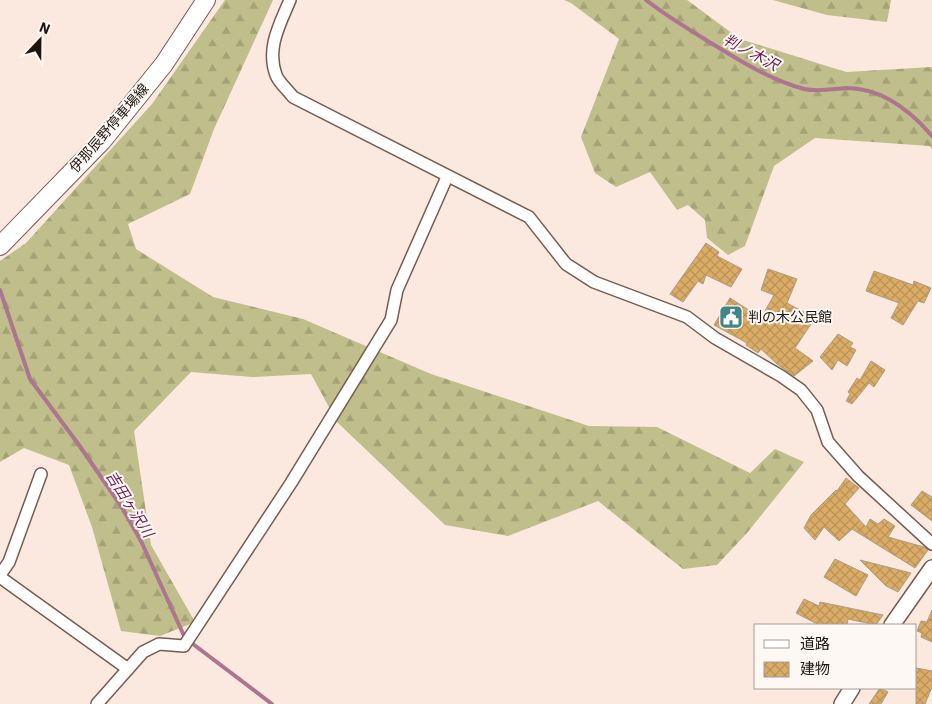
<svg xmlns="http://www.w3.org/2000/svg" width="932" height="704" viewBox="0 0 932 704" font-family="'IBM Plex Sans','Noto Sans JP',sans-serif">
	<defs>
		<pattern id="forest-firs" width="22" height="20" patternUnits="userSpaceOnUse" patternTransform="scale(1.25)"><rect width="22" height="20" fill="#c0be8a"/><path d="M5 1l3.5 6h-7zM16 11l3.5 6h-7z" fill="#a5a276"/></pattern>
		<pattern id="building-cross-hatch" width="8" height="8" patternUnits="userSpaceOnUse" patternTransform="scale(1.25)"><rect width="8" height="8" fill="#dbac66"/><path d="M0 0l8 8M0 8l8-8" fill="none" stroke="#bc9357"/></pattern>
	</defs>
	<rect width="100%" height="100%" fill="#fbe8df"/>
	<g fill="url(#forest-firs)">
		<path d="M 225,0 L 273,0 L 214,129 L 190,194 L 128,224 L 136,249 L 213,297 L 303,319 L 431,374 L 589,426 L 657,427 L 750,473 L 775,449 L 804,462 L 747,533 L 717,565 L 683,569 L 598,501 L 508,536 L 445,525 L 337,422 L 311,374 L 252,377 L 191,372 L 134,431 L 151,545 L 195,622 L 160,636 L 121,631 L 92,527 L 69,465 L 24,448 L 0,462 L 0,261 L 26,243 L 152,104 Z"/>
		<path d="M 564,0 L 687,0 L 740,39 L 846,72 L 932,67 L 932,150 L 930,146 L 815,138 L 774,166 L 745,246 L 728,255 L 707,238 L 705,220 L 688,205 L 677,210 L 650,172 L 616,187 L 595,173 L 581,137 L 619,39 L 571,3 Z"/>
		<path d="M 773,0 L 891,0 L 887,22 L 827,15 Z"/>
	</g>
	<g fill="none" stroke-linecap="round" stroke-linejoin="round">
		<g stroke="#ad7590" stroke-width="4">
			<path d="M 646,0 C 665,15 685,27 706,40 C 737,59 768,79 804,89 C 818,92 832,89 846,88 C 882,88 910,110 932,136"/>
			<path d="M 0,290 L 30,379 L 79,445 L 121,506 L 141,541 L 185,638 L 272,704"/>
		</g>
	</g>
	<g fill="url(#building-cross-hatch)" stroke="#ad9c84">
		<path d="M 706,243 L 719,252 L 717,256 L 742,269 L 731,287 L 706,275 L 703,284 L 698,281 L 683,302 L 670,294 Z"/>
		<path d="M 768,269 L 797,279 L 787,303 L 815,318 L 795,348 L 813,361 L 794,376 L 777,364 L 761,349 L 758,353 L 746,345 L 747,343 L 714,325 L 730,298 L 761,318 L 774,295 L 761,290 Z"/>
		<path d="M 874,271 L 913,285 L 914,281 L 931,288 L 924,303 L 918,301 L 903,325 L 891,318 L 899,303 L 866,291 Z"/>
		<path d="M 838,334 L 853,343 L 850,347 L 856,350 L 847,366 L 838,360 L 832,370 L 820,357 Z"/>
		<path d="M 871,361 L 885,370 L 874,387 L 869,383 L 852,404 L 846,401 L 850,394 L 848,392 L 857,378 L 860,380 Z"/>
		<path d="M 846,478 L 859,488 L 845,504 L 866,527 L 870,519 L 878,524 L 884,519 L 895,526 L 888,537 L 924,547 L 928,550 L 915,568 L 852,529 L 839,541 L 824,527 L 815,540 L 804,528 L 811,515 L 836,490 L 837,491 Z"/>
		<path d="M 922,491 L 932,497 L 932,521 L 911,505 Z"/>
		<path d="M 835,559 L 868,575 L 856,596 L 824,577 Z"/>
		<path d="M 860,560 L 911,573 L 898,592 L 886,586 Z"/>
		<path d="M 804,599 L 819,606 L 820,602 L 883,615 L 876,625 L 848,619 L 847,625 L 819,625 L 796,613 Z"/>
		<path d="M 932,610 L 932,642 L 921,637 L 922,633 L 917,631 L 921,621 L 927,622 Z"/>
		<path d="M 916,668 L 932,671 L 932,687 L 925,704 L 916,704 Z"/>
		<path d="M 880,688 L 888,692 L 881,704 L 869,704 Z"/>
	</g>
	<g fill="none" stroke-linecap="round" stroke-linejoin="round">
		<g stroke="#765c50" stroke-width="14">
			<g id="street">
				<path d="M 290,0 C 280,24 266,48 276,75 C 279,83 288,90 293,97 L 529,217 L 566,264 L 594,282 L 687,317 L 715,338 L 781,376 L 801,390 L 817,410 L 828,442 L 858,476 L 932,544"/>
				<path d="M 0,575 L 9,562 L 41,474"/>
				<path d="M 4,580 L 128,669"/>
				<path d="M 97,704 L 143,652 L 159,644 L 184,646 L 291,483 L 391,320 L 397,290 L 447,177"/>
			</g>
		</g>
		<g stroke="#765c50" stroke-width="18">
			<g id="secondary">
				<path d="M 892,625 L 932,568"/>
				<path d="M 842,704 L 852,688"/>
			</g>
		</g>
		<g stroke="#765c50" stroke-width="20">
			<path id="primary" d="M 0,246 L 102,141 L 164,64 L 206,0"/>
		</g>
		<use href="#street" stroke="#fff" stroke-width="11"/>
		<use href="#secondary" stroke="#fff" stroke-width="15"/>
		<use href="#primary" stroke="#fff" stroke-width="18"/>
	</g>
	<defs>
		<g id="civic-square" transform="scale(1.25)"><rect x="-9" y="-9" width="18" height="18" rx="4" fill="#3f8787" stroke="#fef8f5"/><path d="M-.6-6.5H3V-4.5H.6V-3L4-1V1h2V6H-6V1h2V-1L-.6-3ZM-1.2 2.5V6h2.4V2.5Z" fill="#fff"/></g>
	</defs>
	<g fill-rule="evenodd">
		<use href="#civic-square" x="731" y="317"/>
	</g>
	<g text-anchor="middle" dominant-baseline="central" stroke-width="4" stroke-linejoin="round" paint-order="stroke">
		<g font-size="14" fill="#1e140f" stroke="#fef8f5">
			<text transform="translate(109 128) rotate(-49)">伊那辰野停車場線</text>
		</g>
		<g font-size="14" fill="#1e140f" stroke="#fef8f5" text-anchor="start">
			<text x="748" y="317">判の木公民館</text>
		</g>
		<g font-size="15" font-style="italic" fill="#711a51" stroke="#fef8f5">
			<text transform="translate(751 52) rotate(28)">判ノ木沢</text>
			<text transform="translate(130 504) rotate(58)">吉田ヶ沢川</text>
		</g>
	</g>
	<rect x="754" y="624" width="162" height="65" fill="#fef8f5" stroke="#a49d99"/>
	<rect x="764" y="640" width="25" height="8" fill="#ffffff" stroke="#a49d99"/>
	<text x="800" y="649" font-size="15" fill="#1e140f">道路</text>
	<rect x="764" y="662" width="25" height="15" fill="url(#building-cross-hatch)" stroke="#a49d99"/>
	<text x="800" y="674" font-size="15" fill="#1e140f">建物</text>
	<g transform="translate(40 40) rotate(22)" stroke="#fef8f5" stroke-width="4" paint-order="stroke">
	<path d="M0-4L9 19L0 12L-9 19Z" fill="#1e140f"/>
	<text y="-8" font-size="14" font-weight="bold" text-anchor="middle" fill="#1e140f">N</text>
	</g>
</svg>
